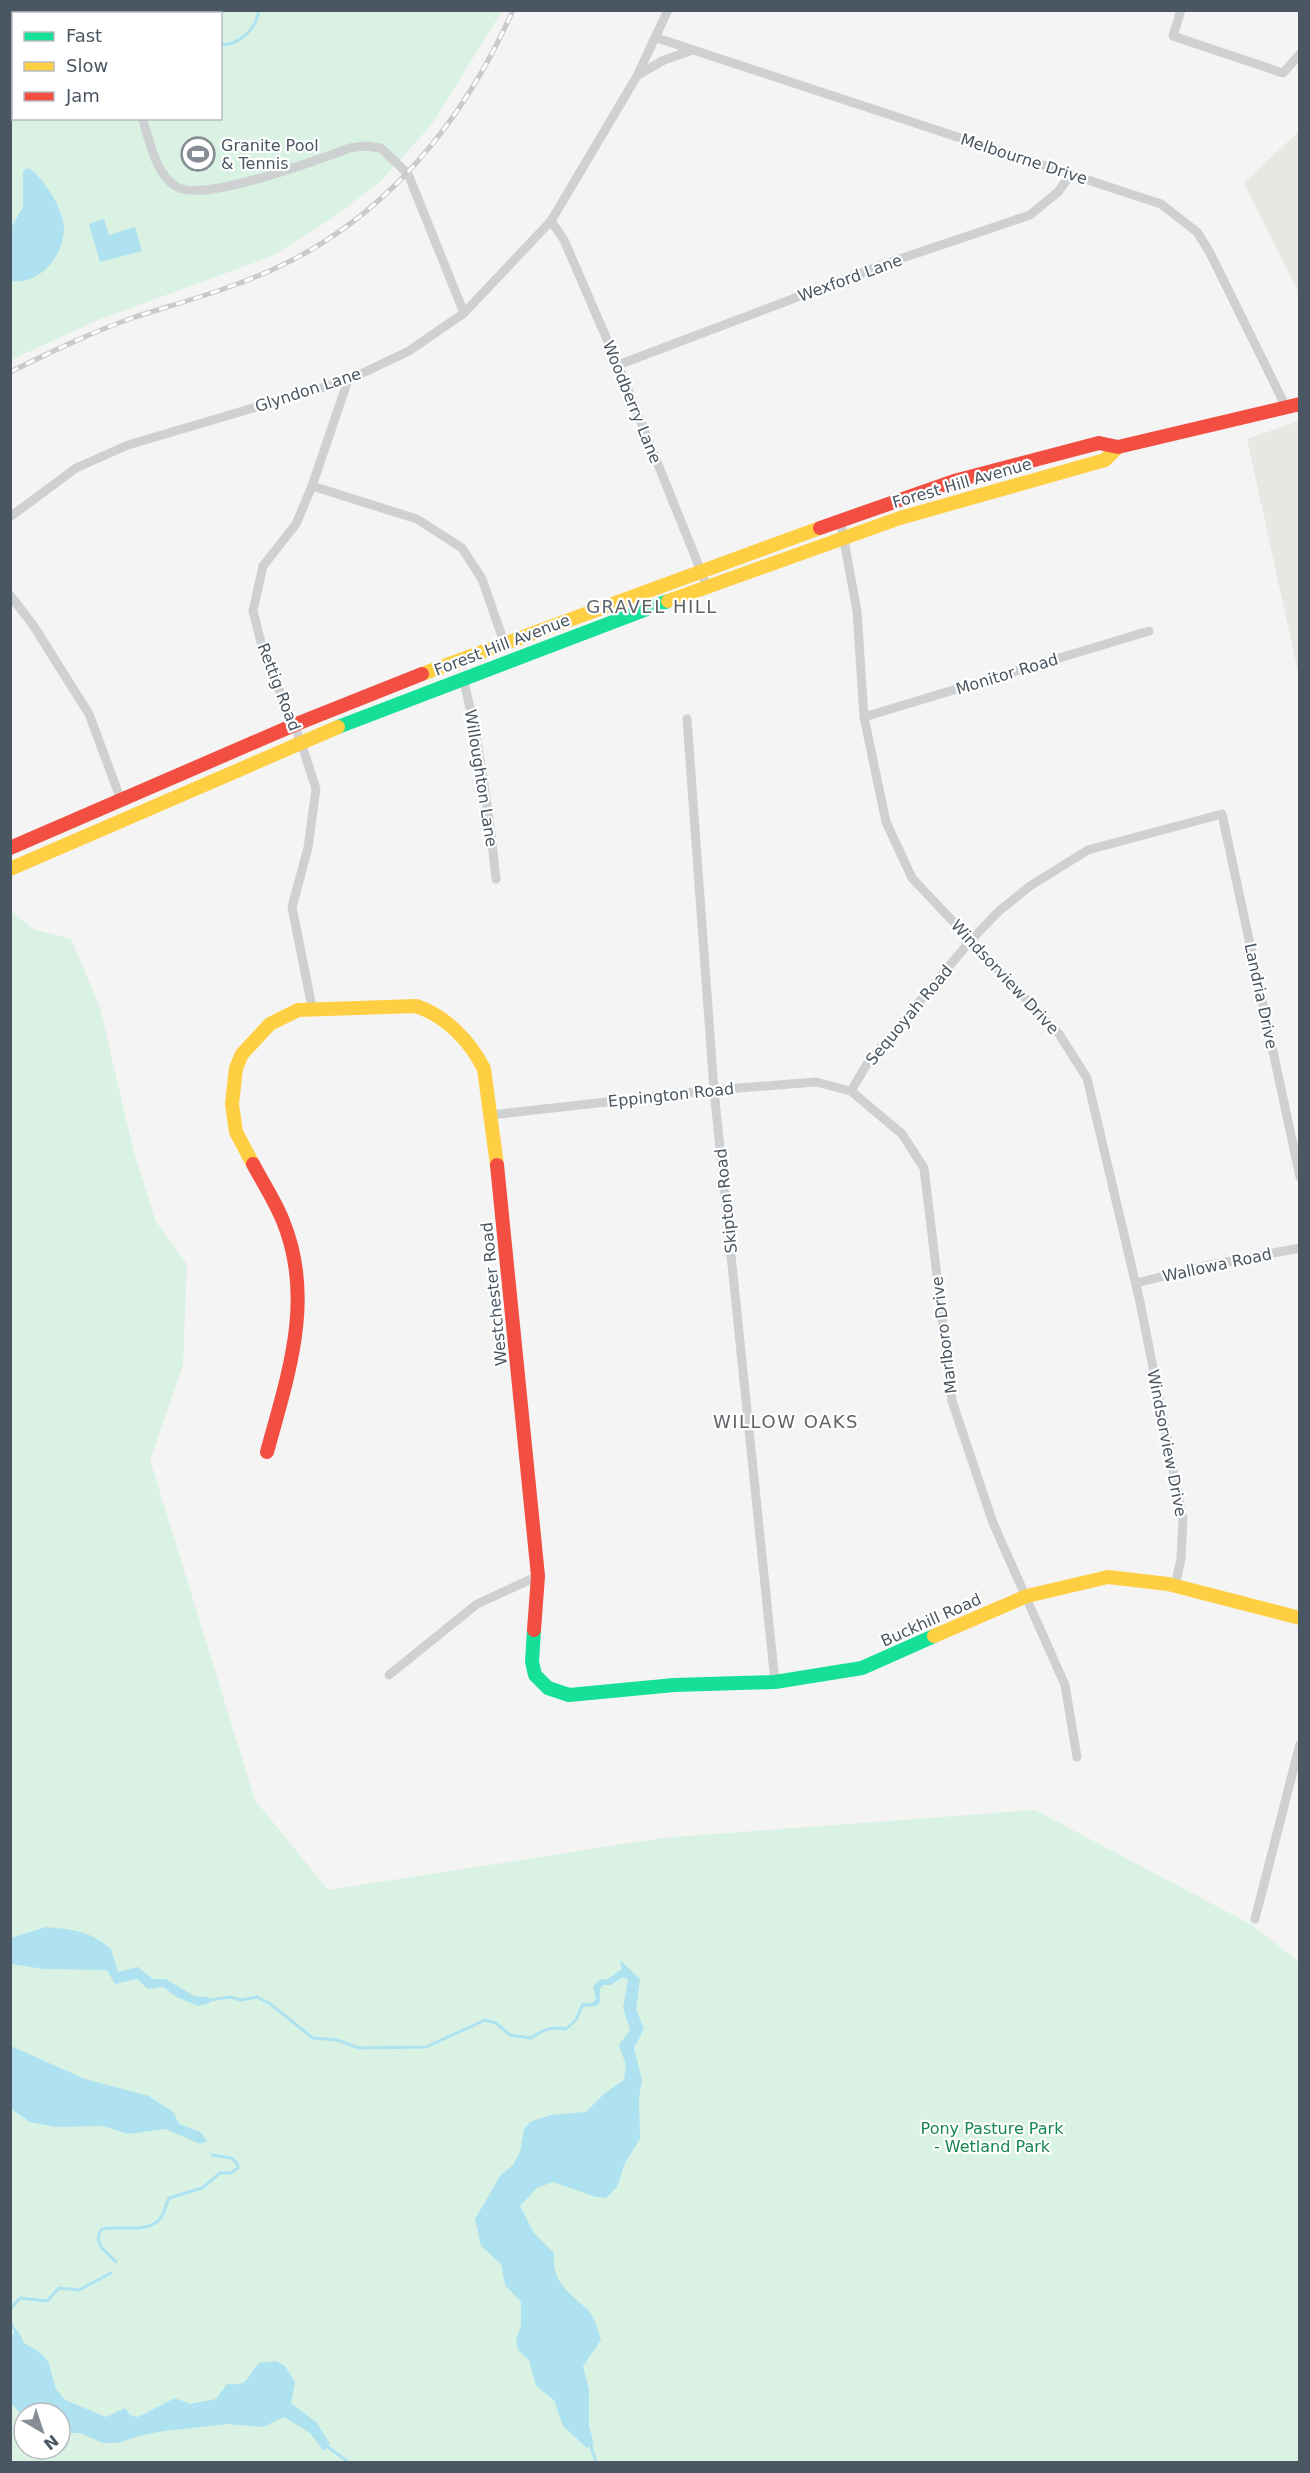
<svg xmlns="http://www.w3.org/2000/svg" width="1310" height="2473" viewBox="0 0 1310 2473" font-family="'DejaVu Sans',sans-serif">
	<rect width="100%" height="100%" fill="#f4f4f4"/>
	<g fill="#e8e7e3">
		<path d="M 1299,131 L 1299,293 L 1244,183 Z"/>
		<path d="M 1299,421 L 1300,421 L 1299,677 L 1247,439 Z"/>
	</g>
	<g fill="#d9f2e3" fill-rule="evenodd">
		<path d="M 33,10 L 502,11 L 432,124 L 381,181 L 331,219 L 272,256 L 98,320 L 11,360 L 11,22 L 13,21 L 14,118 L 220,118 L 220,14 L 27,13 Z"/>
		<path d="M 10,910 L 33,929 L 71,939 L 100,1007 L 133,1149 L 156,1222 L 187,1264 L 183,1365 L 150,1460 L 255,1800 L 328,1890 L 662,1838 L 1035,1810 L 1252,1925 L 1299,1962 L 1299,2462 L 11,2462 ZM 24,2413 L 60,2413 L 60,2449 L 24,2449 Z"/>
	</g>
	<g fill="#aee2f0">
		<path d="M 29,168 C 43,177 64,210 64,228 C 64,256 40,285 11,281 L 11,228 L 23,207 L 23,171 Z"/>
		<path d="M 104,219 L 109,235 L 135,227 L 142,251 L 100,262 L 89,224 Z"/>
		<path d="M 46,1927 C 73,1930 89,1930 111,1949 L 118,1972 L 138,1967 L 153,1979 L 166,1979 L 194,1996 L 208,1997 L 210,2003 L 198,2006 L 177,1997 L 163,1987 L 148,1989 L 137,1979 L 115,1984 L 107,1970 L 44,1969 L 11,1964 L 11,1938 Z"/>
		<path d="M 620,1960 L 640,1979 L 636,2009 L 644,2029 L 634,2048 L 642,2080 L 639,2098 L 640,2139 L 625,2163 L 617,2187 L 606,2198 L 596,2197 L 553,2182 L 537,2188 L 520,2206 L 534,2233 L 554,2253 C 551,2279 567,2292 585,2307 C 594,2314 598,2330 601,2340 L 583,2366 L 589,2389 L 589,2426 L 594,2444 L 587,2448 L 563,2426 L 554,2400 L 536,2386 L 529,2360 L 518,2350 L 516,2341 L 521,2325 L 521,2302 L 505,2285 L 501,2264 L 481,2246 L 475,2219 L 500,2176 L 513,2165 L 520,2152 L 524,2129 L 530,2122 L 550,2115 L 586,2112 L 605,2093 L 624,2080 L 626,2065 L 619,2045 L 630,2030 L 623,2008 L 628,1979 L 623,1977 L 611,1985 L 603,1985 L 600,1989 L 600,2002 L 597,2006 L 583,2007 L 581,2013 L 578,2011 L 582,2003 L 592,2003 L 596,1999 L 593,1987 L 599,1980 L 608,1979 L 622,1969 Z"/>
		<path d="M 11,2046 L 85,2079 L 149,2096 L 174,2113 L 179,2124 L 200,2132 L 207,2141 L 200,2144 L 166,2129 L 128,2134 L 103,2126 L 55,2127 L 30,2122 L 11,2109 Z"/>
		<path d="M 18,2330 L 24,2343 L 39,2352 L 48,2361 L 56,2389 L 65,2400 L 106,2417 L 125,2408 L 130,2415 L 138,2417 L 175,2398 L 190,2404 L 216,2399 L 227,2384 C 252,2386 244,2378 259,2363 L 276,2361 L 285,2366 L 295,2382 L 291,2403 L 317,2423 L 330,2444 L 324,2451 L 310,2433 L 284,2417 L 263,2427 L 227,2424 L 164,2431 L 139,2436 L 118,2443 L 103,2443 L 80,2433 L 60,2433 L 60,2413 L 24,2413 L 24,2417 L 11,2403 L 11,2338 L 15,2331 Z"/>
	</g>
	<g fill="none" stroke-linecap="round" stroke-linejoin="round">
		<g stroke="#aee2f0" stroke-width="3">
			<path d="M 196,10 L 197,14"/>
			<path d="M 45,14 L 49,10"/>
			<path d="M 10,44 L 14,41"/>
			<path d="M 220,45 C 240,45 256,29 259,10"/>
			<path d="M 210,2000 L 231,1997 L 240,2000 L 257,1997 L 269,2003 L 313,2038 L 337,2040 L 359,2048 L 426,2047 L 485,2020 L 496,2023 L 510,2035 L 531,2038 C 544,2029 550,2027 566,2029 L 576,2020 L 579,2013"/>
			<path d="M 116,2262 C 107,2252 91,2243 102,2229 C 119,2225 151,2235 162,2216 C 165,2211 166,2204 169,2198 L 202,2188 L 220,2173 L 231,2173 L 238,2168 L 237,2163 L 231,2158 L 212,2155"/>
			<path d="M 11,2308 L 20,2298 L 47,2301 L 59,2288 L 79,2290 L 111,2273"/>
			<path d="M 10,2322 L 15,2331"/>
			<path d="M 591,2446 L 596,2462"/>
			<path d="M 328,2447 L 348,2462"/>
		</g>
		<g stroke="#ced0d2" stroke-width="9">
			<path d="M 1181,10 L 1173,36 L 1283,73 L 1300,54"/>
			<path d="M 657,38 L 1161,204 L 1197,232 L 1209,251 L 1286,407"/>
			<path d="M 638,75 L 664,60 L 693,50"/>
			<path d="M 142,118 C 150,141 155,174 177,187 C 204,203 319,159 350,148 L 364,146 L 381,148 L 408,174 L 464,313"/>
			<path d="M 551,221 L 564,240 L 618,365 L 707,586"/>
			<path d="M 618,365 L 885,264 L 1030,215 L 1058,192 L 1071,174"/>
			<path d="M 312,486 L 417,519 L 462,548 L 482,579 L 504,642"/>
			<path d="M 10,517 L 76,468 L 128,445 L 348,380 L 409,351 L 464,313 L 551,221 L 637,76 L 668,10"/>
			<path d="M 840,519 L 857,611 L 864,717 L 886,822 L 912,878 L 1059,1034 L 1087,1078 L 1140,1302 L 1183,1519 L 1181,1559 L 1175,1586"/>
			<path d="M 10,595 L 33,625 L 89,714 L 121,800"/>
			<path d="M 463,678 C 480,745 489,811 496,879"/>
			<path d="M 864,717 L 1149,631"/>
			<path d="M 687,719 L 714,1090 L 775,1682"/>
			<path d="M 312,1007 L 292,907 L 308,848 L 316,789 L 301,742 L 264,654 L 253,611 L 263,566 L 296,524 L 312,486 L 348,380"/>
			<path d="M 851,1091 L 867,1064 L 972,939 L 999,911 L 1030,886 L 1088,850 L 1222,814 L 1300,1177"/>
			<path d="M 491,1115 L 714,1090 L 816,1082 L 851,1091 L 902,1134 L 924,1168 L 952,1401 L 993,1523 L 1065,1685 L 1077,1757"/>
			<path d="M 1136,1283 L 1205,1266 L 1300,1248"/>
			<path d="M 389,1675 L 477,1604 L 538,1576"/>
			<path d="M 1255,1919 L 1300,1744"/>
		</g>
		<g stroke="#16e098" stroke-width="14">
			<path d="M 338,727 L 668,601"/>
			<path d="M 534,1630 L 532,1662 L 535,1675 L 548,1688 L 569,1695 L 674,1685 L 775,1682 L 862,1668 L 934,1636"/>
		</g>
		<g stroke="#ffcf43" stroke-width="14">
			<path d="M 668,601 L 900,518 L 1105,460 L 1118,447"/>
			<path d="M 422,674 L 820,528"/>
			<path d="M 10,869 L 338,727"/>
			<path d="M 253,1164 L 236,1132 L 232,1104 L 236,1068 L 242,1054 L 270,1024 L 298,1010 L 416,1006 C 446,1016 470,1041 484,1069 L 497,1165"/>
			<path d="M 934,1636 L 1027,1596 L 1108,1577 L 1168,1584 L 1300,1618"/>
		</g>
		<g stroke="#f24e42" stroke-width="14">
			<path d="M 820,528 L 954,481 L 1099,443 L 1118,447 L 1300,404"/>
			<path d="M 10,848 L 294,725 L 422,674"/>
			<path d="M 253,1164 C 263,1183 275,1201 283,1221 C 315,1299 288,1375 267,1452"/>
			<path d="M 497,1165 L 538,1576 L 534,1630"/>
		</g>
		<g stroke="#c9cacc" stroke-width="5">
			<path id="rail" d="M 10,372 C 51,352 92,332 135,317 C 182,302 231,289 276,268 C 387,217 465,119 513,10"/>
		</g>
		<use href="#rail" stroke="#fff" stroke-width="3" stroke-dasharray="9" stroke-linecap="butt"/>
	</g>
	<defs>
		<g id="stadium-ring" transform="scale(1.725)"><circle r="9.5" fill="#fff" stroke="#868d94" stroke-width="1.5"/><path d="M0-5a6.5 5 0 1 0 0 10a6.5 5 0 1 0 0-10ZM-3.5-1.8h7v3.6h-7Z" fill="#868d94"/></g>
	</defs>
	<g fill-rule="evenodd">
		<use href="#stadium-ring" x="198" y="154"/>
	</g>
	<g text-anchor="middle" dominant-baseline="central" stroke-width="4.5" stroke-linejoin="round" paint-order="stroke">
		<g font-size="16" fill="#4a5661" stroke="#fff" text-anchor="start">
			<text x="221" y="145">Granite Pool<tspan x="221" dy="18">&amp; Tennis</tspan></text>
		</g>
		<g font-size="16" fill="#4a5661" stroke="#fff">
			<text transform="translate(1024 159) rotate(18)">Melbourne Drive</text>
			<text transform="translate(850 278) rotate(-20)">Wexford Lane</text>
			<text transform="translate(308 390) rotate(-18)">Glyndon Lane</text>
			<text transform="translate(632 402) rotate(68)">Woodberry Lane</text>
			<text transform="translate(962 483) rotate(-16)">Forest Hill Avenue</text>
			<text transform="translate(502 645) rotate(-21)">Forest Hill Avenue</text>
			<text transform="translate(1007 674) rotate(-17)">Monitor Road</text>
			<text transform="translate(279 687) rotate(69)">Rettig Road</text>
			<text transform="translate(481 778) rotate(81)">Willoughton Lane</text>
			<text transform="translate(1005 977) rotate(47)">Windsorview Drive</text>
			<text transform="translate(1261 996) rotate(78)">Landria Drive</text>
			<text transform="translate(909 1015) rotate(-50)">Sequoyah Road</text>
			<text transform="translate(671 1095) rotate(-6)">Eppington Road</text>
			<text transform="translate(726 1201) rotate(-96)">Skipton Road</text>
			<text transform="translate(1217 1265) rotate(-12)">Wallowa Road</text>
			<text transform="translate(494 1294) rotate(-96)">Westchester Road</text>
			<text transform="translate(944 1335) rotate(-97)">Marlboro Drive</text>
			<text transform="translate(1167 1443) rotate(79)">Windsorview Drive</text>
			<text transform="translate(931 1620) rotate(-24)">Buckhill Road</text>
		</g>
		<g font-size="16" fill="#17864f" stroke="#fff">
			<text x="992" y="2128">Pony Pasture Park<tspan x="992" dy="18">- Wetland Park</tspan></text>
		</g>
		<g font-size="18" letter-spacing="1.5" fill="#5f6368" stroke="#fff">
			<text x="652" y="606">GRAVEL HILL</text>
			<text x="786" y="1421">WILLOW OAKS</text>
		</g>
	</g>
	<rect width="1310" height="2473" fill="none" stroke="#4a5661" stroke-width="24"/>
	<rect x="12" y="12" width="210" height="108" fill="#ffffff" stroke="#b7bbc0" stroke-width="1.5"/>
	<rect x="24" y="32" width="30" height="9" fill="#16e098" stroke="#b7bbc0" stroke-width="1.5"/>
	<text x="66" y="42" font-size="18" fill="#4a5661">Fast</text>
	<rect x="24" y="62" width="30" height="9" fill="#ffcf43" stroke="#b7bbc0" stroke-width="1.5"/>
	<text x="66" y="72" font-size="18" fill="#4a5661">Slow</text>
	<rect x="24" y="92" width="30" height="9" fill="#f24e42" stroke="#b7bbc0" stroke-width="1.5"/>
	<text x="66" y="102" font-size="18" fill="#4a5661">Jam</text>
	<g transform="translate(42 2431) rotate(141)"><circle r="28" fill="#ffffff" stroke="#b7bbc0" stroke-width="1.5"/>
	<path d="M0-4.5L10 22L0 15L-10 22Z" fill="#868d94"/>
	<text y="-9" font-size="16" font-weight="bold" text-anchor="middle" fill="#4a5661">N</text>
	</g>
</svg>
